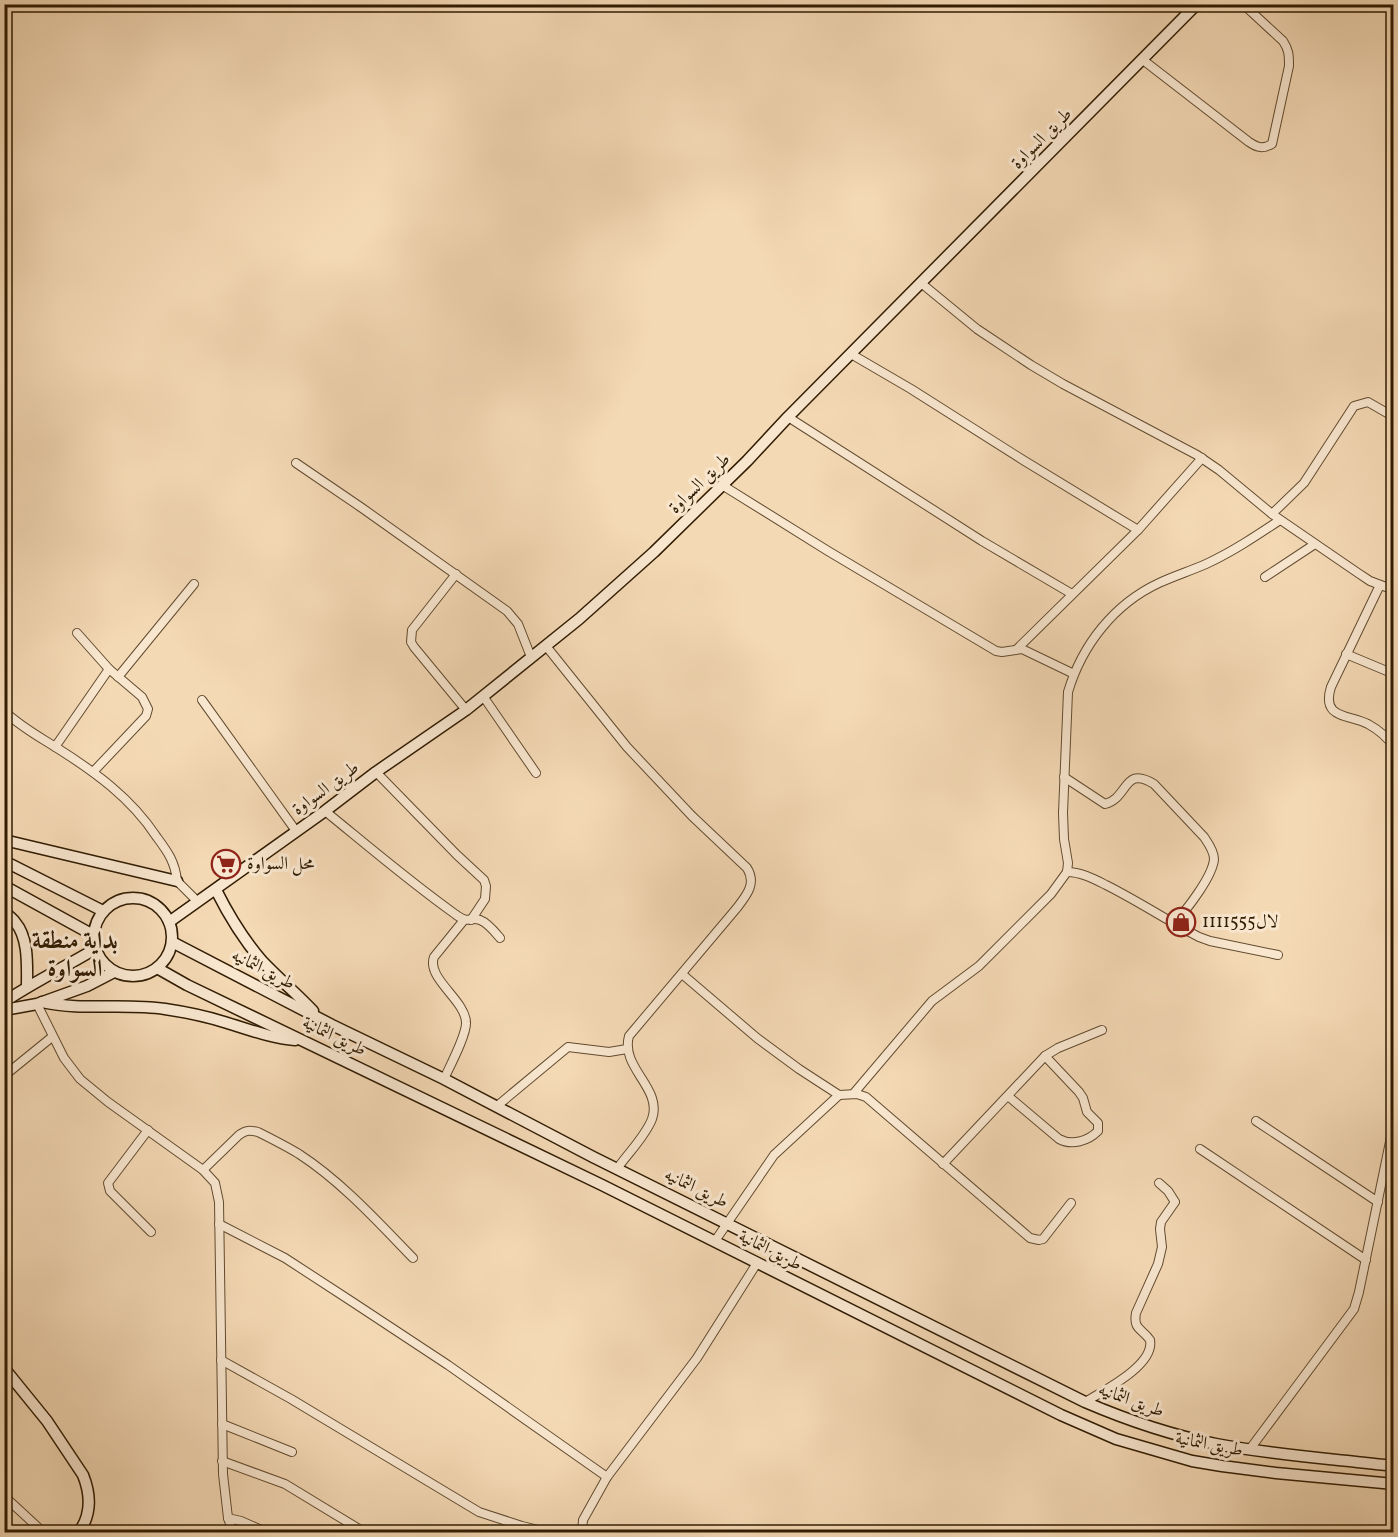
<svg xmlns="http://www.w3.org/2000/svg" width="1398" height="1537" viewBox="0 0 1398 1537" font-family="Vollkorn,Amiri,serif">
	<rect width="100%" height="100%" fill="#f4d9b5"/>
	<filter id="stains"><feTurbulence type="fractalNoise" baseFrequency=".00333" numOctaves="4"/><feColorMatrix values="0 0 0 0 .2 0 0 0 0 .09 0 0 0 0 .02 0 0 0 .5 -.17"/></filter>
	<radialGradient id="worn" r=".72"><stop offset=".6" stop-color="#630" stop-opacity="0"/><stop offset="1" stop-color="#630" stop-opacity=".3"/></radialGradient>
	<g fill="none" stroke-linecap="round" stroke-linejoin="round">
		<g stroke="#624b2f" stroke-width="10">
			<g id="street">
				<path d="M 1143,60 L 1249,142 C 1258,148 1263,149 1272,144 L 1289,66 C 1289,55 1289,50 1283,41 L 1243,4"/>
				<path d="M 921,283 L 977,329 L 1031,365 L 1063,384 L 1197,455 L 1219,470 L 1272,514 L 1358,573 L 1370,581 L 1394,590"/>
				<path d="M 851,354 L 911,389 L 1023,460 L 1138,530"/>
				<path d="M 788,417 L 982,541 L 1072,594"/>
				<path d="M 296,463 L 362,508 L 507,611 L 518,624 L 531,657"/>
				<path d="M 722,485 L 828,551 L 996,651 L 1002,652 L 1022,649 L 1074,674"/>
				<path d="M 1272,514 L 1304,483 L 1354,406 L 1368,402 L 1394,417"/>
				<path d="M 456,574 L 412,630 L 411,642 L 414,647 L 466,710"/>
				<path d="M 1265,577 L 1315,544"/>
				<path d="M 1380,585 L 1331,687 C 1321,719 1348,714 1368,724 C 1377,729 1388,738 1394,747"/>
				<path d="M 77,633 L 109,669 L 142,697 L 148,709 L 146,716 L 93,772"/>
				<path d="M 546,646 L 627,747 L 692,816 L 747,868 C 757,884 746,896 736,909 L 629,1036 C 620,1068 663,1088 652,1119 C 645,1137 628,1153 617,1169"/>
				<path d="M 1017,649 L 1138,530 L 1202,458"/>
				<path d="M 1346,654 L 1394,674"/>
				<path d="M 118,677 L 194,584"/>
				<path d="M 483,696 L 536,773"/>
				<path d="M 202,700 L 296,831"/>
				<path d="M 4,711 C 21,727 38,736 57,748 C 95,772 131,798 156,836 C 167,851 175,861 177,881 L 198,902"/>
				<path d="M 55,747 L 109,669"/>
				<path d="M 376,772 L 457,855 L 484,880 L 486,886 L 485,899 L 471,920"/>
				<path d="M 1064,777 L 1105,804 C 1129,798 1123,765 1154,784 L 1204,837 C 1208,843 1214,851 1214,859 C 1213,876 1186,911 1174,923"/>
				<path d="M 325,811 C 368,846 410,882 455,914 C 469,925 469,916 480,920 C 488,923 495,932 500,938"/>
				<path d="M 1067,872 C 1081,872 1094,879 1106,885 C 1138,901 1168,921 1199,937 L 1210,941 L 1278,955"/>
				<path d="M 682,974 L 757,1038 L 799,1069 L 839,1095 L 857,1094 L 866,1097 L 1030,1238 L 1039,1240 L 1043,1239 L 1071,1203"/>
				<path d="M 37,1004 L 64,1058 L 80,1079 L 108,1102 L 203,1170 L 215,1183 L 219,1202 L 223,1474 L 228,1518 L 233,1532"/>
				<path d="M 4,1076 L 52,1037"/>
				<path d="M 444,1079 C 450,1066 467,1034 466,1022 C 465,1000 426,978 434,957 L 464,920"/>
				<path d="M 854,1093 L 932,1001 L 979,966 L 1051,894 L 1067,872 L 1068,863 L 1064,839 L 1063,813 L 1068,692 C 1082,645 1114,604 1159,583 C 1174,576 1190,571 1206,564 C 1232,552 1256,536 1280,520"/>
				<path d="M 1008,1096 L 1059,1139 C 1072,1146 1088,1141 1098,1131 L 1098,1123 L 1087,1112 L 1083,1098 L 1079,1092 L 1045,1056"/>
				<path d="M 497,1106 L 568,1047 L 609,1052 L 627,1049"/>
				<path d="M 1256,1121 L 1378,1202"/>
				<path d="M 148,1130 L 108,1183 L 110,1191 L 151,1232"/>
				<path d="M 1200,1149 L 1366,1260"/>
				<path d="M 943,1164 L 1045,1056 L 1058,1048 L 1102,1030"/>
				<path d="M 203,1170 L 239,1135 C 246,1130 250,1130 258,1132 C 272,1139 286,1146 299,1154 C 342,1182 378,1222 413,1258"/>
				<path d="M 219,1224 L 285,1258 L 351,1301 L 448,1365 L 607,1477"/>
				<path d="M 715,1241 L 774,1155 L 839,1095"/>
				<path d="M 221,1360 L 291,1399 L 479,1512 L 522,1526 L 546,1532"/>
				<path d="M 1085,1402 C 1103,1391 1155,1365 1150,1340 C 1142,1328 1133,1330 1136,1313 L 1158,1264 L 1162,1247 L 1160,1229 L 1161,1222 L 1175,1202 L 1168,1191 L 1159,1183"/>
				<path d="M 222,1424 L 292,1452"/>
				<path d="M 1250,1449 L 1354,1309 L 1359,1292 L 1392,1132"/>
				<path d="M 222,1461 L 285,1484 L 364,1532"/>
				<path d="M 4,1496 L 43,1532"/>
				<path d="M 228,1518 L 241,1521 L 266,1532"/>
				<path d="M 582,1532 L 583,1520 L 607,1477 L 697,1358 L 757,1263"/>
			</g>
		</g>
		<g stroke="#311c02" stroke-width="13">
			<g id="secondary">
				<path d="M 4,840 L 177,881"/>
				<path d="M 4,861 L 103,911"/>
				<path d="M 4,886 L 93,935"/>
				<path d="M 216,890 C 229,916 243,939 262,961 C 278,978 296,993 313,1011"/>
				<circle cx="133" cy="937" r="39"/>
				<path d="M 4,912 C 8,915 12,918 15,922 C 29,938 27,966 27,986"/>
				<path d="M 169,922 L 325,811 L 376,772 L 466,710 L 579,619 L 654,552 L 747,461 L 788,417 L 1197,4"/>
				<path d="M 172,942 L 332,1025 L 444,1079 L 593,1157 L 1085,1402 C 1127,1420 1171,1435 1216,1444 C 1274,1455 1334,1459 1394,1466"/>
				<path d="M 157,968 L 187,985 L 602,1185 L 1061,1415 L 1116,1439 L 1192,1461 L 1222,1466 L 1276,1473 L 1394,1484"/>
				<path d="M 4,1002 C 34,982 65,967 95,949"/>
				<path d="M 42,1002 C 82,1011 124,1003 165,1009 C 185,1012 205,1016 224,1022 C 248,1029 270,1038 295,1040"/>
				<path d="M 4,1010 L 37,1004 L 87,986 L 114,972"/>
				<path d="M 4,1368 L 47,1421 L 83,1475 C 91,1495 92,1514 79,1532"/>
			</g>
		</g>
		<use href="#street" stroke="#f8e6cf" stroke-width="8"/>
		<use href="#secondary" stroke="#f8e6cf" stroke-width="10"/>
	</g>
	<defs>
		<g id="supermarket-ring" transform="scale(1.5)"><circle r="9.5" fill="#f8e6cf" stroke="#8f2418" stroke-width="1.5"/><path d="M-6-5.5h2.5l.6 2H6L4.5 2H-2.5L-4.4-4H-6ZM-1.5 3.2a1.3 1.3 0 1 0 .1 0ZM3 3.2a1.3 1.3 0 1 0 .1 0Z" fill="#8f2418"/></g>
		<g id="shop-ring" transform="scale(1.5)"><circle r="9.5" fill="#f8e6cf" stroke="#8f2418" stroke-width="1.5"/><path d="M-5-2.5h2.3a2.7 3.5 0 0 1 5.4 0H5L5.5 6h-11ZM-1.5-2.5h3a1.5 2.3 0 0 0-3 0Z" fill="#8f2418"/></g>
	</defs>
	<g fill-rule="evenodd">
		<use href="#supermarket-ring" x="226" y="864"/>
		<use href="#shop-ring" x="1181" y="922"/>
	</g>
	<g text-anchor="middle" dominant-baseline="central" stroke-width="6" stroke-linejoin="round" paint-order="stroke">
		<g font-size="18" fill="#311c02" stroke="#f8e6cf">
			<text transform="translate(1042 139) rotate(-45)">طريق السواوة</text>
			<text transform="translate(700 484) rotate(-44)">طريق السواوة</text>
			<text transform="translate(326 789) rotate(-36)">طريق السواوة</text>
			<text transform="translate(263 970) rotate(27)">طريق الثمانيه</text>
			<text transform="translate(334 1037) rotate(26)">طريق الثمانية</text>
			<text transform="translate(696 1189) rotate(26)">طريق الثمانيه</text>
			<text transform="translate(770 1251) rotate(27)">طريق الثمانية</text>
			<text transform="translate(1131 1401) rotate(20)">طريق الثمانيه</text>
			<text transform="translate(1209 1445) rotate(11)">طريق الثمانية</text>
		</g>
		<g font-size="18" fill="#311c02" stroke="#f8e6cf" text-anchor="start">
			<text x="247" y="864">محل السواوة</text>
			<text x="1202" y="922">1111555لال</text>
		</g>
		<g font-size="24" font-weight="bold" fill="#311c02" stroke="#f8e6cf">
			<text x="75" y="942">بداية منطقة<tspan x="75" dy="28">السواوة</tspan></text>
		</g>
	</g>
	<rect width="1398" height="1537" fill="none" stroke="#f4d9b5" stroke-width="24"/>
	<rect x="6" y="6" width="1386" height="1525" fill="none" stroke="#311c02" stroke-width="3"/>
	<rect x="12" y="12" width="1374" height="1513" fill="none" stroke="#311c02" stroke-width="1.5"/>
	<rect width="100%" height="100%" filter="url(#stains)"/>
	<rect width="100%" height="100%" fill="url(#worn)"/>
</svg>
